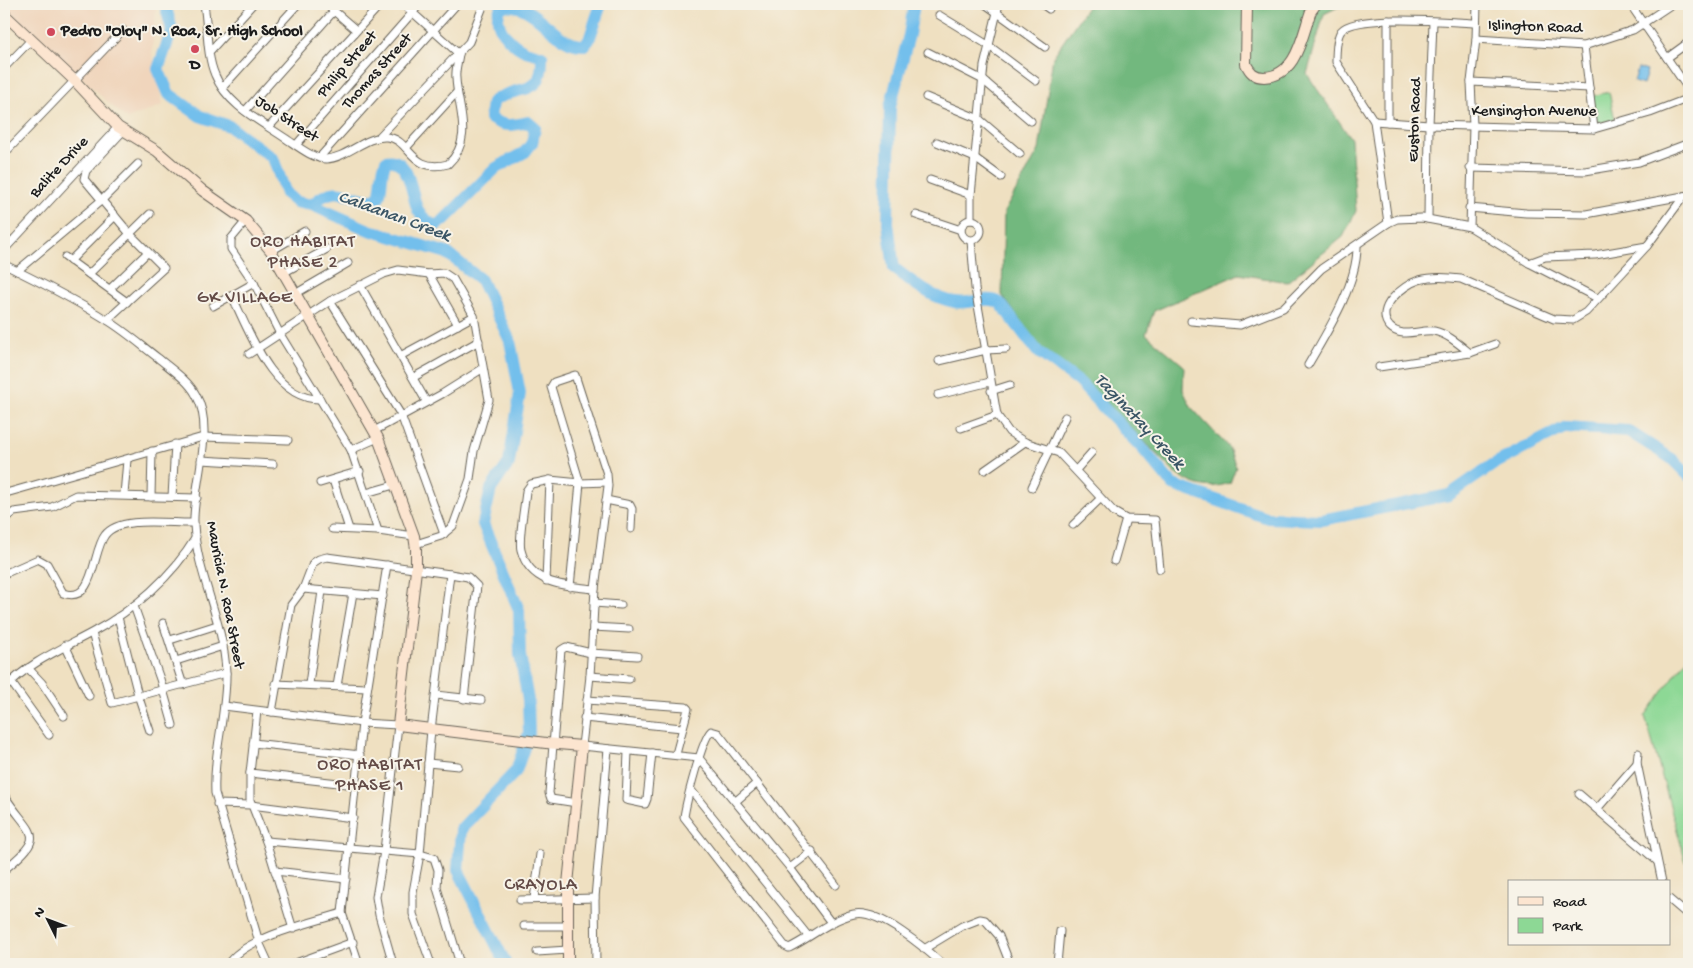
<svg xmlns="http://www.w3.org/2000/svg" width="1693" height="968" viewBox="0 0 1693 968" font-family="'Gochi Hand',sans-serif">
	<rect width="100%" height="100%" fill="#f7f3e8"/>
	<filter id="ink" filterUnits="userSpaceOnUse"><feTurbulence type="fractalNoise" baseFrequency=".02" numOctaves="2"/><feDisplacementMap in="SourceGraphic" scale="10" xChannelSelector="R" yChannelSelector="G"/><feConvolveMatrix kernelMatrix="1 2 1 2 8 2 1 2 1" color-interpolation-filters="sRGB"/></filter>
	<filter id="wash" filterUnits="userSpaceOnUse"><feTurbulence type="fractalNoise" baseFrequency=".0096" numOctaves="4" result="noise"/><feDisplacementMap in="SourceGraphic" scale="20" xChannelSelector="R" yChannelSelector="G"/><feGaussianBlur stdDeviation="1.12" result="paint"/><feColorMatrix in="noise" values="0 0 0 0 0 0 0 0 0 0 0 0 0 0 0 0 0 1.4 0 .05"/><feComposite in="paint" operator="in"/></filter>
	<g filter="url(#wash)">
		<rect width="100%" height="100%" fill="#efe0c1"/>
		<path fill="#f0d5bc" d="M 4,4 L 156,4 L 152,54 L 163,105 L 127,119 L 4,9 Z"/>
		<g fill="#8dd895" stroke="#547a58">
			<path d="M 1609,92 L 1615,120 L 1597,123 L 1592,96 Z"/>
			<path d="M 1689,656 L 1689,873 L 1645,716 Z"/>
		</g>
		<path fill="#72b87e" stroke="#476a4d" d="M 1089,4 L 1368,4 L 1338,7 L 1324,14 L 1307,74 L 1351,139 L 1356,211 L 1343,237 L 1287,282 L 1239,274 L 1154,311 L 1146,334 L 1184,366 L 1183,390 L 1191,407 L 1229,448 L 1236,467 L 1230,483 C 1207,490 1197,486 1177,475 L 1087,383 L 1050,356 L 1035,341 L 1002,295 L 1004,212 L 1039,150 L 1053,57 Z"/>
		<path fill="#73bfec" stroke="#486e84" d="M 1638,68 L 1647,71 L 1643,85 L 1634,82 Z"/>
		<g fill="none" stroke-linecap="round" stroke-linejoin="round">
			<g stroke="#73bfec" stroke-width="12">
				<path d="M 165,4 L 172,30 L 158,69 L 169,94 L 200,116 L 229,126 L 273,158 L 286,194 L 296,202 L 312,205 L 369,230 L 447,253 L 481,280 L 510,341 L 520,393 L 509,463 L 491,489 L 483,524 L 519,610 L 520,655 L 528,700 L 529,733 L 516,771 L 461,829 L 458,870 L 506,964"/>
				<path d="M 914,4 L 909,35 L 890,107 L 888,223 L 894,268 C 912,282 931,298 955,302 C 970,305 987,295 1000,303 L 1037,351 L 1079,382 L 1141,447 L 1173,485 L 1268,518 L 1321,520 L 1449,495 L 1494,464 L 1566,427 L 1628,431 L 1672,459 L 1689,476"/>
				<path d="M 312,205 C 342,176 355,208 379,197 C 383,184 380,174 386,161 C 411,156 411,196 418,210 C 422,218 428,222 435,226 L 443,221 L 496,168 L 525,152 L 532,143 L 535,128 L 528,122 C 512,126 503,127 490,118 L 492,102 C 520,81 543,101 542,56 C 536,53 529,53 523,50 C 508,42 490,22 502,6 C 537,0 553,47 585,45 L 589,40 L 601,4"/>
			</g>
		</g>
	</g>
	<g filter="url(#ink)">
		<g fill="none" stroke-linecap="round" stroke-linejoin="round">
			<g stroke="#666156" stroke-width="9">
				<g id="street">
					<path d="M 204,4 C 208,27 206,54 215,75 C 227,105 260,121 285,138 C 296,145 313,159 326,159 C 347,158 365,136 386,137 C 411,138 409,174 448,164 C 475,139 457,107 456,78 C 455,70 458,62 459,54"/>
					<path d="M 326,4 L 356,30"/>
					<path d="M 403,4 L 459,54"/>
					<path d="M 985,4 L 1045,47"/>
					<path d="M 1042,4 L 1049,9"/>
					<path d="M 1550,4 L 1565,4"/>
					<path d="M 1630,4 L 1689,90"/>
					<path d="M 939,15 L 988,45 L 1036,81"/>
					<path d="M 1476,39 L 1584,46 L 1633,30 L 1672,4"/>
					<path d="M 1584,46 L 1594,129"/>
					<path d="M 210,51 L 253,4"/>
					<path d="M 928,52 L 983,80 L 1031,121"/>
					<path d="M 1667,58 L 1689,42"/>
					<path d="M 4,68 L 31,40"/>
					<path d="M 1471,82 L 1589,88"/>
					<path d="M 222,88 L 298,4"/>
					<path d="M 926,97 L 979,119 L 1020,154"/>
					<path d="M 245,111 L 334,11"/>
					<path d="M 1374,121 L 1429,125 L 1594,129 L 1650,113 L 1689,98"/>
					<path d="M 1388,122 L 1388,20"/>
					<path d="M 269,127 L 381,4"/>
					<path d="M 378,138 L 469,42 L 484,4"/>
					<path d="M 937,142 L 975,158 L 1001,177"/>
					<path d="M 296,145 L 420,4"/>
					<path d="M 406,148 L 457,92"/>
					<path d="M 4,154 L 123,30"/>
					<path d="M 319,158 L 457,4"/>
					<path d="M 1470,168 L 1585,171 L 1639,162 L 1689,143"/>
					<path d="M 930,180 L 971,195"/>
					<path d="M 1469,208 L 1526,213 L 1586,214 L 1689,195"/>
					<path d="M 916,215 L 961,230"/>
					<path d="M 1428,219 L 1429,125 L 1433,22"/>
					<circle cx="971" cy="230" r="10"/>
					<path d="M 971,220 L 971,195 L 984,66 L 999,4"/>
					<path d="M 246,221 L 231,239 L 231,249 L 254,283 L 280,334 L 351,450 L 378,531"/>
					<path d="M 1388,223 L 1374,121 L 1336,62 C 1336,54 1336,38 1341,31 C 1355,13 1451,22 1475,23"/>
					<path d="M 1470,227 L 1473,126 L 1471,82 L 1476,39 L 1477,4"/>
					<path d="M 971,241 L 975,288 L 997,415 L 1009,432 L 1025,442 L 1059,453 L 1114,512 L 1126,519 L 1155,520 L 1160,569"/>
					<path d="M 4,250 L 118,127"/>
					<path d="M 271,251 L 305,231"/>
					<path d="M 65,257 L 127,302"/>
					<path d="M 70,261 L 115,216"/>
					<path d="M 1529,263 L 1545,257 L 1595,255 L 1647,246"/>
					<path d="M 7,266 C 40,282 75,300 107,320 C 125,331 141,345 158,358 C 171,369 188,380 196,395 C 216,429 192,487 194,525 C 197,575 224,622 226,672 C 227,713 213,752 215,793 L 259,942 L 269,964"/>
					<path d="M 17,271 L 103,199 L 138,164"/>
					<path d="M 283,273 L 327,249"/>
					<path d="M 89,274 L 150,214"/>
					<path d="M 429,274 L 458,325"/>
					<path d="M 360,285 L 426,401"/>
					<path d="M 111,288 L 148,252"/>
					<path d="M 295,294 L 348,263"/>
					<path d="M 232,296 C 249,331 273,400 320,399"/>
					<path d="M 330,301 L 401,415 L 444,534"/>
					<path d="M 213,306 L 254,283"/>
					<path d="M 107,320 L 164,268 L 130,234 L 84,179 L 86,171 L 124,130"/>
					<path d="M 1191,321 L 1240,325 L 1283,308 L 1321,269 L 1388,223 L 1397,219 L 1422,218 L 1470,227 L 1529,263 L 1597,298"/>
					<path d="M 1470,353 C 1460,345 1448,334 1434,331 C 1420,329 1402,339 1390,327 C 1373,309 1403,285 1419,280 C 1433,276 1447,277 1461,279 L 1554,319 L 1573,320 L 1586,312 L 1647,246 L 1684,196"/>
					<path d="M 249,354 L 330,301 L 384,274 L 398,270 L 429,274 L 444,273 L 453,279 L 474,316 L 489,400 L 474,451 L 470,479 L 453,526 L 441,536 L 416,544"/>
					<path d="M 402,355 L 474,316"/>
					<path d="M 939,361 L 986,350 L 1006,349"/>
					<path d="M 1308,365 C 1327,332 1357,285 1357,247"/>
					<path d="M 1379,367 L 1470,353 L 1495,344"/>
					<path d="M 414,377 L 479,341"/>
					<path d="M 991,391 L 1010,385"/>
					<path d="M 938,395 L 990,382"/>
					<path d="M 961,428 L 997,415"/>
					<path d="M 374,431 L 442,394 L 482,369"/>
					<path d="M 351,450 L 378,438"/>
					<path d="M 201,460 L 273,464"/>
					<path d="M 985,470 L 1025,442"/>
					<path d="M 1076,470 L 1092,452"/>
					<path d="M 333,480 L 349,529"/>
					<path d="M 320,483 L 360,471"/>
					<path d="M 1032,487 L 1065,417"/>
					<path d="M 6,493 L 203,437 L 288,440"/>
					<path d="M 366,493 L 394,485"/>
					<path d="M 124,495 L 127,460"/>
					<path d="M 151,497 L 152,451"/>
					<path d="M 172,497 L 175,444"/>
					<path d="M 606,500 L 630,505 L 632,509 L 631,529"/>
					<path d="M 4,520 L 14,512 L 52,507 L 76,495 L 197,498"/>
					<path d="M 1073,525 L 1100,499"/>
					<path d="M 332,529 L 378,531 L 414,536"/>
					<path d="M 1114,561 L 1126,519"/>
					<path d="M 4,574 L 38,559 L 47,564 L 63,593 C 95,605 92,551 105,535 C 120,515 171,524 194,523"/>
					<path d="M 546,581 L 550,480"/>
					<path d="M 570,587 L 580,483 L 551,387 L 554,382 L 575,375 L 607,474 L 608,486 L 595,589 L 590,676 L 582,746 L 699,758 L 790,868 L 832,924"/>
					<path d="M 303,589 L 383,596"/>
					<path d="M 595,589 C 565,586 530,585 521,550 C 518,539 525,504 526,491 L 531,484 L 550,480 L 580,483 L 607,482"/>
					<path d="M 594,603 L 621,605"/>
					<path d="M 134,606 L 160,679 L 173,725"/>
					<path d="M 118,617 L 138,695 L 150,731"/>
					<path d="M 163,623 L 183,685"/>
					<path d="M 593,627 L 629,629"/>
					<path d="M 92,633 L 112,703 L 226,673"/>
					<path d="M 170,640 L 217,625"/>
					<path d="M 65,645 L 89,696"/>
					<path d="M 176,661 L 223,646"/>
					<path d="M 28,668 L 42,683 L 64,716"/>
					<path d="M 590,676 L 629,679"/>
					<path d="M 11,682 L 49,735"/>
					<path d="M 275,684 L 367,688"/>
					<path d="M 309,684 L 322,591"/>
					<path d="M 337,686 L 353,593"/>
					<path d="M 4,689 C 29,662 62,649 93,632 C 134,610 172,577 196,537"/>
					<path d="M 436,695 L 481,700"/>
					<path d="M 587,700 L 686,707 L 688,709 L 676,754"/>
					<path d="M 224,706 L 362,723 L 398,725 L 384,851 L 376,897 L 379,915 L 393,964"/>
					<path d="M 257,711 L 250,773 L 250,800 L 266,841 L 293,929"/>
					<path d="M 272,712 L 291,605 L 303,589 L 313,563 L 319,559 L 327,557 L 450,574 L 468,577 L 477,586 L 464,699"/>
					<path d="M 584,718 L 682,728"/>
					<path d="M 253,743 L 360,755"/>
					<path d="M 628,752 L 626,800 L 645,804 L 647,799 L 652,753"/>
					<path d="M 1638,753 L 1637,763 L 1662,882"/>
					<path d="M 428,763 L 458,766"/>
					<path d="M 250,773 L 356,785"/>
					<path d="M 691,790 L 808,936"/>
					<path d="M 1579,794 L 1657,861"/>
					<path d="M 4,795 C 30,836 50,833 4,870"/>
					<path d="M 736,801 L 757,783"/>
					<path d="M 577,803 L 551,799 L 549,793 L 561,650 L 566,647 L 591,653 L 637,656"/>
					<path d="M 217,804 L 251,805 L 353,818"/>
					<path d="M 1597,809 L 1637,763"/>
					<path d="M 266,841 L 420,854 L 434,858 L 438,870 L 437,888 L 460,964"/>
					<path d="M 790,868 L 812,851"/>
					<path d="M 275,871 L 346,879"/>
					<path d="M 836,885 L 718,733 L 711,731 C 702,739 686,803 684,817 L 785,946 L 789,948 C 810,938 831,919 854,914 C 879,909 925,948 942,964"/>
					<path d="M 534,899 L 540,854"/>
					<path d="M 1669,899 L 1689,916"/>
					<path d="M 520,900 L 595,898"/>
					<path d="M 524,926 L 567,926"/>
					<path d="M 924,949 L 962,926 L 980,919 L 985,920 L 999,936 L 1010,964"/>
					<path d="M 537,952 L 568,950"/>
					<path d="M 228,964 C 245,937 312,923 342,913"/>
					<path d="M 293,964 L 353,942"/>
					<path d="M 359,964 L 342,913 L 362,723 L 387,565"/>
					<path d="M 431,964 L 413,914 L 413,892 L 420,854 L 431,730 L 450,574"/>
					<path d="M 596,964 L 595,898 L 608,749"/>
					<path d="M 1057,964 L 1060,931"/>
				</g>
			</g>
			<g stroke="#666156" stroke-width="12">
				<g id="secondary">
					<path d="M 1247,4 L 1246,64 C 1250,72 1254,77 1264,77 C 1297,76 1302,36 1311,11 L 1316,4"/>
					<path d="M 4,14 L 75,81 L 118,127 L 157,151 L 203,191 L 246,221 L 271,251 L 378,438 L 414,536 L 416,549 L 416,570 L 398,725 L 546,743 L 582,746 L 568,884 L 568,964"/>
				</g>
			</g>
			<use href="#street" stroke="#fff" stroke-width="7"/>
			<use href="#secondary" stroke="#fce5d0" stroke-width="10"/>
		</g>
	</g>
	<g fill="#d1495b" stroke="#f7f3e8" stroke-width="2">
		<circle cx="51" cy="32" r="5"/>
		<circle cx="195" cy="49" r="5"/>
	</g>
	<g text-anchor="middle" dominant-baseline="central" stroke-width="4" stroke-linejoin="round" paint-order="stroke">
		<g font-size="16" fill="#1c1c1c" stroke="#f7f3e8">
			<text transform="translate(1535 28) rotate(2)">Islington Road</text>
			<text transform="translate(348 65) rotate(-49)">Philip Street</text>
			<text transform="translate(378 72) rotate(-48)">Thomas Street</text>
			<text x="1534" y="112">Kensington Avenue</text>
			<text transform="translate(286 120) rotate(33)">Job Street</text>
			<text transform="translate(1416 120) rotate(-88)">Euston Road</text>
			<text transform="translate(60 168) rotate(-47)">Balite Drive</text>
			<text transform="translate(224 595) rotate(79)">Mauricia N. Roa Street</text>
		</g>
		<g font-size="16" font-weight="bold" fill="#1c1c1c" stroke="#f7f3e8" text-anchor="start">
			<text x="61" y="32">Pedro "Oloy" N. Roa, Sr. High School</text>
			<text x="195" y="66" text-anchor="middle">D</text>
		</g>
		<g font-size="18" font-style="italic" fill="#3a5565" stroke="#f7f3e8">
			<text transform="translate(394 217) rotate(20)">Calaanan Creek</text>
			<text transform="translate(1139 422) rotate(47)">Taginatay Creek</text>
		</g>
		<g font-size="18" letter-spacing="1" fill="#634b47" stroke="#f7f3e8">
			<text x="303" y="242">ORO HABITAT<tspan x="303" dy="21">PHASE 2</tspan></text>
			<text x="245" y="298">GK VILLAGE</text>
			<text x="370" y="765">ORO HABITAT<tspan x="370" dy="21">PHASE 1</tspan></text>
			<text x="541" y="885">CRAYOLA</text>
		</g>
	</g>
	<rect width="1693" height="968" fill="none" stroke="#f7f3e8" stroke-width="20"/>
	<rect x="1508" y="880" width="162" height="65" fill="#f7f3e8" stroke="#9f9d96"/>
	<rect x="1518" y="897" width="25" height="8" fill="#fce5d0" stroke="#9f9d96"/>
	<text x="1553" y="906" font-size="15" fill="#1c1c1c">Road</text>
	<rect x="1518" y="918" width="25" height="15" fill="#8dd895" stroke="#9f9d96"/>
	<text x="1553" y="930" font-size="15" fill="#1c1c1c">Park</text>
	<g transform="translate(48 920) rotate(312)" stroke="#f7f3e8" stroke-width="4" paint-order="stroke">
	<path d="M0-4L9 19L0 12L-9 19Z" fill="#1c1c1c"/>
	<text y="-8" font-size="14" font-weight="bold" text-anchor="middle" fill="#1c1c1c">N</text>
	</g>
</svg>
